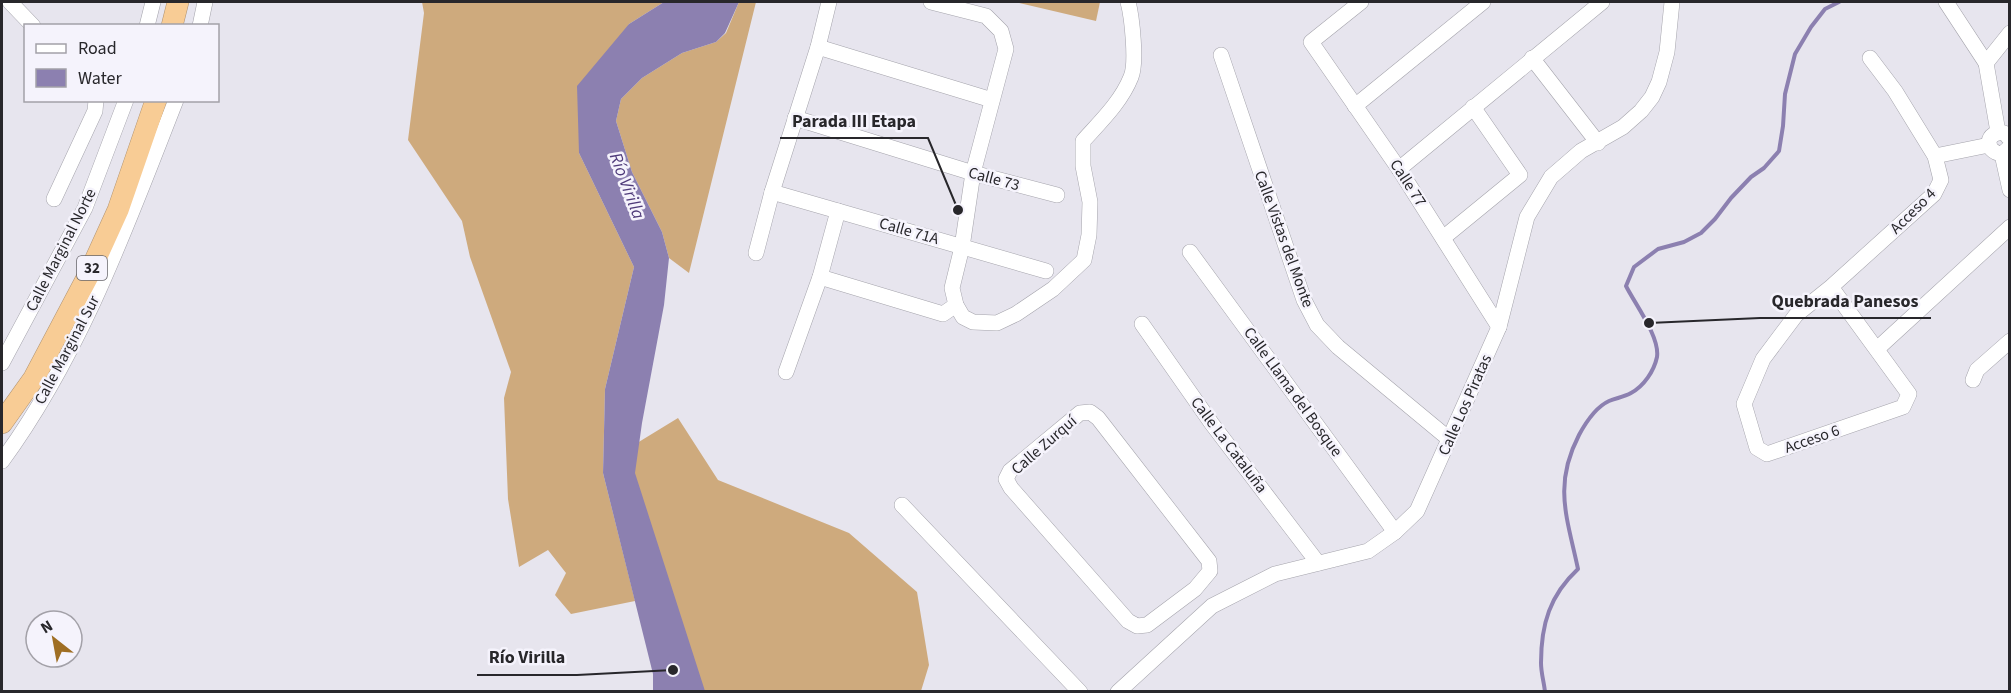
<svg xmlns="http://www.w3.org/2000/svg" width="2011" height="693" viewBox="0 0 2011 693" font-family="'Source Sans 3',sans-serif">
	<rect width="100%" height="100%" fill="#e7e5ee"/>
	<g fill="#ceaa7d">
		<path d="M 422,2 L 664,2 L 629,24 L 579,153 L 634,267 L 605,389 L 603,473 L 635,601 L 571,614 L 555,595 L 566,573 L 548,550 L 519,567 L 508,499 L 504,398 L 511,372 L 470,257 L 462,221 L 408,140 L 424,13 Z"/>
		<path d="M 739,2 L 756,2 L 689,273 L 669,258 L 662,232 L 632,172 L 616,121 L 621,99 L 642,78 L 682,53 L 716,42 L 726,33 Z"/>
		<path d="M 1015,2 L 1100,2 L 1096,21 Z"/>
		<path d="M 678,418 L 718,480 L 849,533 L 917,592 L 929,665 L 921,691 L 681,691 L 624,451 Z"/>
	</g>
	<path fill="#8c80b0" d="M 664,2 L 739,2 L 725,33 L 716,42 L 682,53 L 642,78 L 621,99 L 616,121 L 632,172 L 662,232 L 669,258 L 664,305 L 642,423 L 635,473 L 705,691 L 653,691 L 653,674 L 603,473 L 605,389 L 634,267 L 579,153 L 577,86 L 629,24 Z"/>
	<g fill="none" stroke-linecap="round" stroke-linejoin="round">
		<path stroke="#8c80b0" stroke-width="4" d="M 1545,692 C 1544,682 1541,673 1541,663 C 1541,624 1550,595 1578,569 C 1567,517 1553,485 1579,435 C 1586,422 1596,407 1609,401 C 1616,398 1624,397 1631,393 C 1644,386 1654,371 1657,357 C 1660,337 1635,304 1626,286 L 1634,267 L 1658,249 L 1684,242 L 1701,233 L 1715,219 L 1731,198 L 1751,177 L 1764,168 L 1779,151 L 1783,126 L 1785,94 L 1795,54 L 1811,27 L 1825,9 L 1839,2"/>
		<g stroke="#a5a4ac" stroke-width="16">
			<g id="minor">
				<path d="M 10,2 L 33,26"/>
				<path d="M 931,2 L 986,16 L 1001,31 L 1006,49 L 973,173 L 962,247 L 952,288 L 956,305 L 963,317 L 973,322 L 997,323 L 1016,314 L 1053,289 L 1084,260 L 1089,235 L 1090,202 L 1083,166 L 1083,141 C 1101,121 1121,102 1131,77 C 1137,63 1132,17 1128,2"/>
				<path d="M 1361,2 L 1311,42 L 1399,169 L 1499,327"/>
				<path d="M 1946,2 L 1986,63"/>
				<path d="M 147,26 L 153,2"/>
				<path d="M 200,26 L 205,2"/>
				<path d="M 818,47 L 992,100"/>
				<path d="M 1221,55 L 1304,300 L 1317,325 L 1338,347 L 1449,439"/>
				<path d="M 1532,58 L 1598,143"/>
				<path d="M 1355,106 L 1483,2"/>
				<path d="M 795,118 L 973,173 L 1057,195"/>
				<path d="M 1998,132 L 1986,63 L 2010,33"/>
				<path d="M 2010,139 L 2004,133 C 1986,130 1983,152 2002,154 L 2010,147"/>
				<path d="M 2002,154 L 2010,190"/>
				<path d="M 1935,156 L 1989,145"/>
				<path d="M 1399,169 L 1602,2"/>
				<path d="M 772,192 L 1046,271"/>
				<path d="M 54,199 L 95,111 L 96,100"/>
				<path d="M 1443,238 L 1520,175 L 1473,107"/>
				<path d="M 1190,252 L 1395,532"/>
				<path d="M 756,253 L 772,192 L 818,47 L 829,2"/>
				<path d="M 820,277 L 943,314 L 956,305"/>
				<path d="M 1831,287 L 1909,394 L 1903,407 L 1767,454 L 1757,448 L 1744,404 L 1763,359 L 1796,315 L 1831,287 L 1934,194 L 1941,180 L 1935,156 L 1895,91 L 1870,58"/>
				<path d="M 1142,324 L 1212,424 L 1318,563"/>
				<path d="M 1877,349 L 2010,227"/>
				<path d="M 2,363 L 85,208 L 126,100"/>
				<path d="M 786,372 L 820,277 L 838,211"/>
				<path d="M 1973,380 L 1977,370 L 2010,341"/>
				<path d="M 1090,412 L 1098,418 L 1209,561 L 1210,571 L 1195,589 L 1147,625 L 1137,626 L 1128,621 L 1011,488 L 1006,479 L 1010,471 L 1080,413 Z"/>
				<path d="M 2,461 C 81,353 127,225 176,100"/>
				<path d="M 902,505 L 1080,692"/>
				<path d="M 1118,692 L 1212,606 L 1275,574 L 1368,551 L 1395,532 L 1417,511 L 1499,327 L 1527,217 L 1551,177 L 1581,151 L 1623,127 L 1641,111 L 1652,97 L 1659,82 L 1667,52 L 1672,2"/>
			</g>
		</g>
		<g stroke="#af9270" stroke-width="22">
			<g id="highway">
				<path d="M 172,26 L 178,2"/>
				<path d="M 2,423 L 34,378 L 88,276 L 118,210 L 156,100"/>
			</g>
		</g>
		<use href="#minor" stroke="#fff" stroke-width="15"/>
		<use href="#highway" stroke="#f8cc95" stroke-width="21"/>
	</g>
	<g text-anchor="middle" dominant-baseline="central" stroke-width="5" stroke-linejoin="round" paint-order="stroke">
		<rect fill="#f5f3fc" stroke="#66646a" stroke-width="1.5" x="77" y="256" width="30" height="24" rx="4.5"/>
		<g font-size="15" font-weight="bold" fill="#28272b">
			<text x="92" y="268">32</text>
		</g>
		<g font-size="16" fill="#28272b" stroke="#f5f3fc">
			<text transform="translate(994 179) rotate(15)">Calle 73</text>
			<text transform="translate(1408 183) rotate(57)">Calle 77</text>
			<text transform="translate(1913 211) rotate(-45)">Acceso 4</text>
			<text transform="translate(909 231) rotate(16)">Calle 71A</text>
			<text transform="translate(1284 239) rotate(70)">Calle Vistas del Monte</text>
			<text transform="translate(61 250) rotate(-63)">Calle Marginal Norte</text>
			<text transform="translate(67 350) rotate(-62)">Calle Marginal Sur</text>
			<text transform="translate(1293 392) rotate(54)">Calle Llama del Bosque</text>
			<text transform="translate(1465 405) rotate(-66)">Calle Los Piratas</text>
			<text transform="translate(1812 439) rotate(-19)">Acceso 6</text>
			<text transform="translate(1044 445) rotate(-41)">Calle Zurquí</text>
			<text transform="translate(1229 445) rotate(53)">Calle La Cataluña</text>
		</g>
		<g font-size="18" font-style="italic" fill="#4f3b7a" stroke="#f5f3fc">
			<text transform="translate(627 186) rotate(69)">Río Virilla</text>
		</g>
	</g>
	<path fill="none" stroke="#28272b" stroke-width="2" d="M958 210L928 138H780M1649 323L1760 318H1931M673 670L577 675H477"/>
	<g fill="#28272b" stroke="#f5f3fc" stroke-width="2">
		<circle cx="958" cy="210" r="6"/>
		<circle cx="1649" cy="323" r="6"/>
		<circle cx="673" cy="670" r="6"/>
	</g>
	<g font-size="18" text-anchor="middle" font-weight="bold" fill="#28272b" stroke="#f5f3fc" stroke-width="5" stroke-linejoin="round" paint-order="stroke">
		<text x="854" y="127">Parada III Etapa</text>
		<text x="1845" y="307">Quebrada Panesos</text>
		<text x="527" y="663">Río Virilla</text>
	</g>
	<rect width="2011" height="693" fill="none" stroke="#28272b" stroke-width="6"/>
	<rect x="24" y="24" width="195" height="78" fill="#f5f3fc" stroke="#a3a1a8" stroke-width="1.5"/>
	<rect x="36" y="44" width="30" height="9" fill="#ffffff" stroke="#a3a1a8" stroke-width="1.5"/>
	<text x="78" y="54" font-size="18" fill="#28272b">Road</text>
	<rect x="36" y="69" width="30" height="18" fill="#8c80b0" stroke="#a3a1a8" stroke-width="1.5"/>
	<text x="78" y="84" font-size="18" fill="#28272b">Water</text>
	<g transform="translate(54 639) rotate(329)"><circle r="28" fill="#f5f3fc" stroke="#a3a1a8" stroke-width="1.5"/>
	<path d="M0-4.5L10 22L0 15L-10 22Z" fill="#9f6e23"/>
	<text y="-9" font-size="16" font-weight="bold" text-anchor="middle" fill="#28272b">N</text>
	</g>
</svg>
